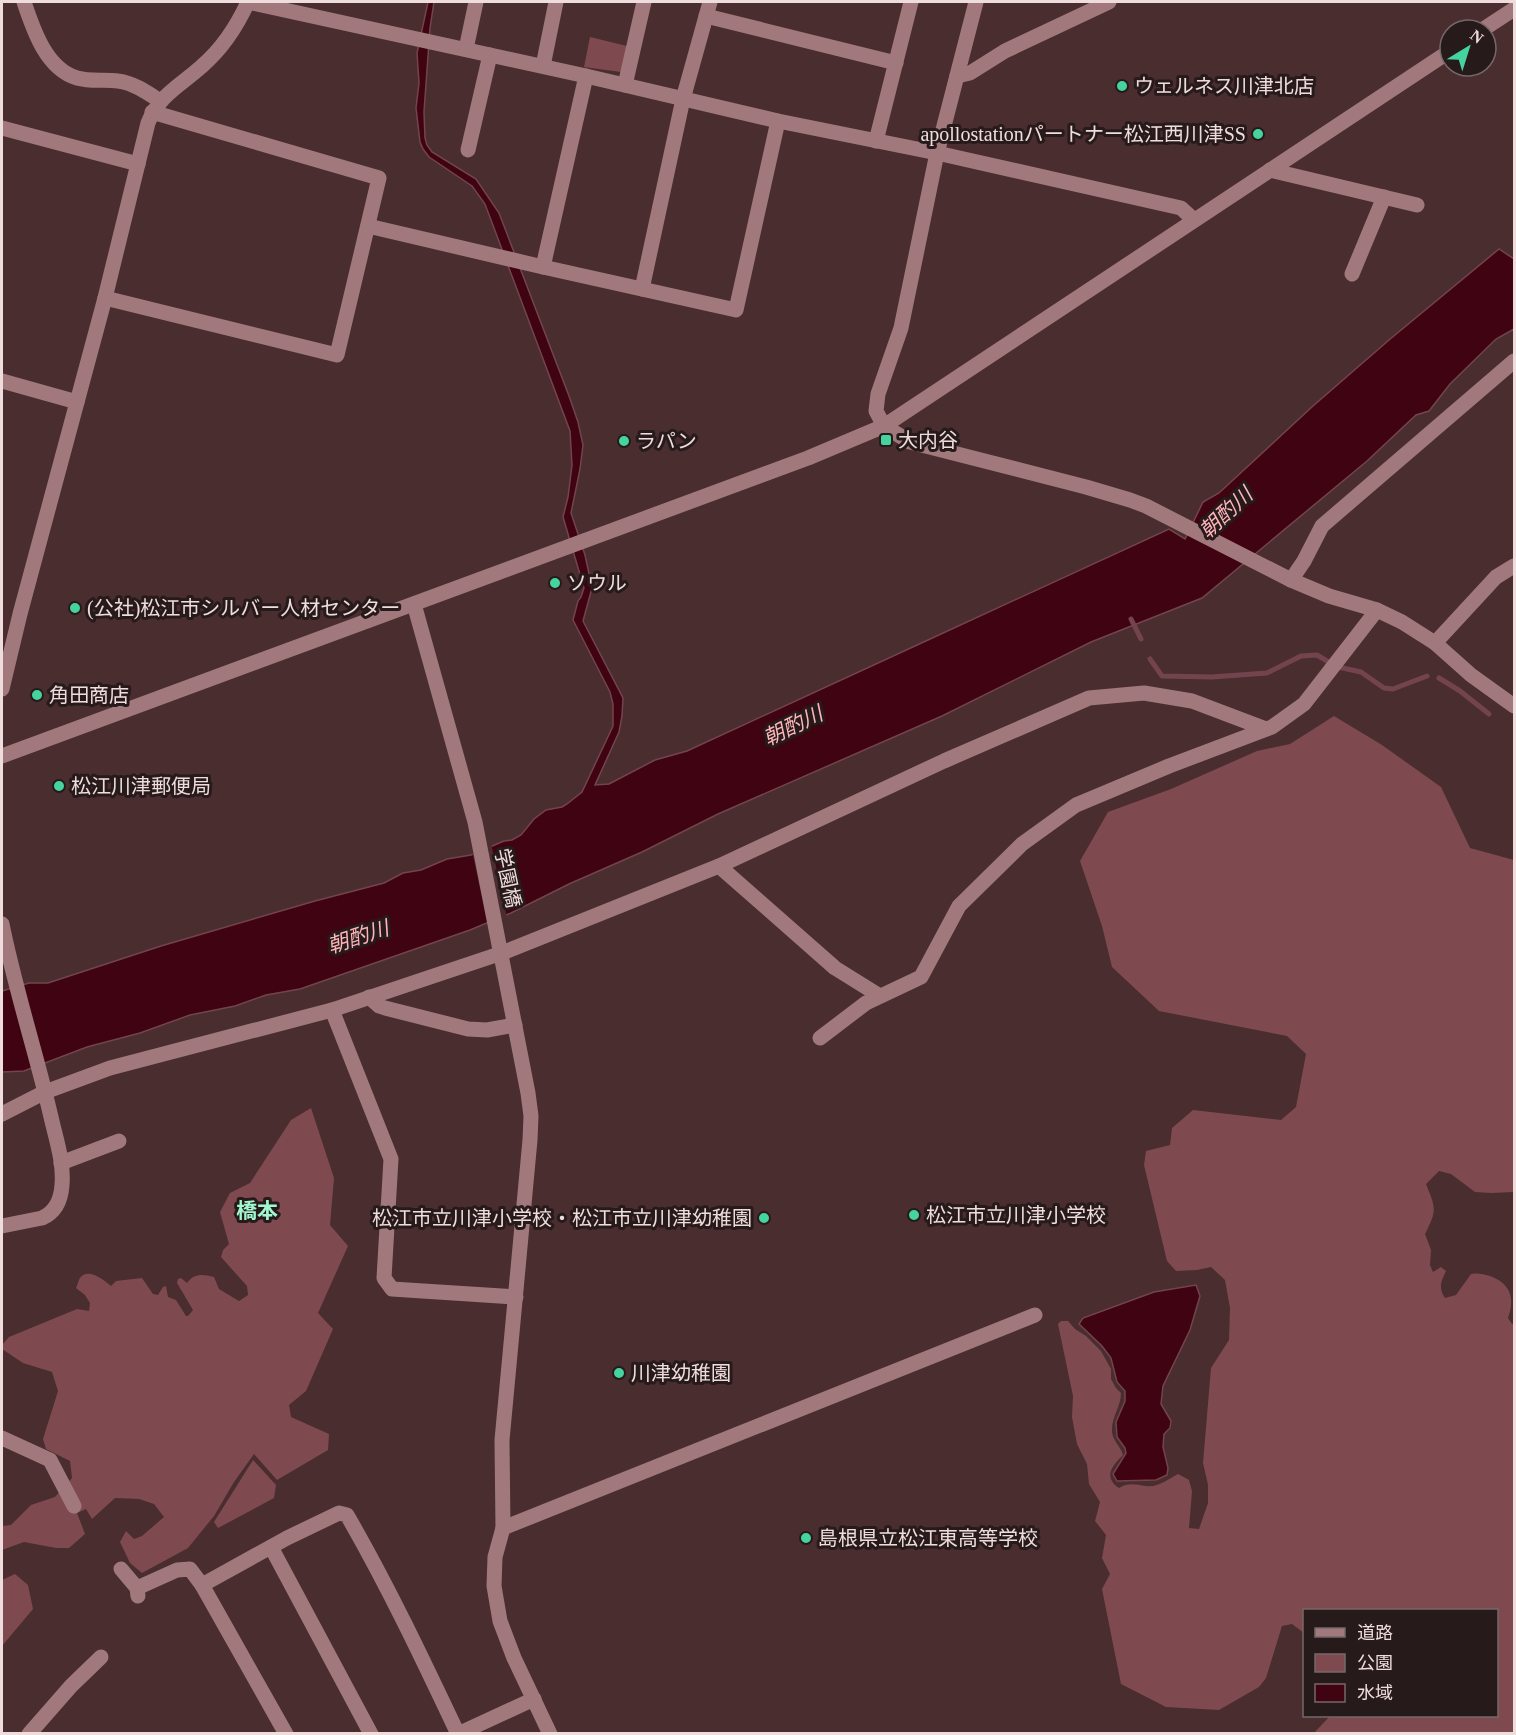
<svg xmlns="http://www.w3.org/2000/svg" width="1516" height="1735" viewBox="0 0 1516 1735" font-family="'Times New Roman','Noto Sans JP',serif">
	<rect width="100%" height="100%" fill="#492d2f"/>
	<g fill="#7f4a4f">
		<path d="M 590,37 L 627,46 L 621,72 L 584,67 Z"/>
		<path d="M 1334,716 L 1382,745 L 1441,787 L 1470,848 L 1514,860 L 1514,1192 L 1491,1193 L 1475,1192 L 1451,1174 L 1439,1171 L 1426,1184 C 1436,1209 1437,1210 1425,1234 L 1431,1250 L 1430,1265 L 1433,1272 L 1441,1267 L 1446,1271 C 1441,1282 1438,1287 1445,1298 L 1456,1295 L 1471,1274 C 1478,1273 1483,1274 1490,1276 C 1511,1284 1515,1298 1508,1318 L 1512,1324 L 1514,1323 L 1514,1733 L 1314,1733 L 1330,1716 L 1496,1716 L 1496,1610 L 1304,1610 L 1304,1633 L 1292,1624 L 1282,1626 L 1266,1678 L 1259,1687 L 1219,1710 L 1166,1707 L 1121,1684 L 1102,1589 L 1110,1574 L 1102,1558 L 1106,1535 L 1095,1521 L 1100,1502 L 1089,1484 L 1087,1464 L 1077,1444 L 1072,1417 L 1073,1396 L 1058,1324 L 1061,1321 L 1068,1321 L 1075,1329 L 1086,1336 L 1101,1351 L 1111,1369 L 1111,1379 L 1116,1388 L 1121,1393 C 1121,1407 1111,1417 1112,1432 C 1113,1441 1121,1447 1123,1455 C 1112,1466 1103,1477 1119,1488 C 1129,1482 1136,1485 1146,1486 C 1157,1488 1169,1479 1178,1474 L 1189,1480 L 1192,1491 L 1189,1528 L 1199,1529 L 1208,1503 L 1208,1485 L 1203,1463 L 1211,1368 L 1229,1340 L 1230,1308 L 1225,1280 L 1211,1267 L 1197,1270 L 1176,1271 L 1167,1261 L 1144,1165 L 1146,1151 L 1170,1145 L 1172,1128 L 1193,1110 L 1281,1120 L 1296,1107 L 1306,1054 L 1287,1036 L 1159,1011 L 1112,967 L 1102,926 L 1080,861 L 1108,812 L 1171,789 L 1257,751 L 1290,744 Z"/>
		<path d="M 311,1108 L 334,1178 L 330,1225 L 348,1246 L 318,1313 L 333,1329 L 306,1391 L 289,1405 L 291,1417 L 329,1434 L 328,1450 L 277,1480 L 254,1454 L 234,1482 L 214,1516 L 188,1548 L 142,1573 L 130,1563 L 120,1542 L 126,1531 L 134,1539 L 142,1536 L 164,1517 L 154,1504 L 139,1499 L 115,1498 L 92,1519 L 86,1509 L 77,1513 L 85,1534 L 69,1548 L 56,1548 L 24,1542 L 2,1550 L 2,1526 L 11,1525 L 31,1505 L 55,1497 L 72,1478 L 70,1461 L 46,1449 L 43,1439 L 58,1391 L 52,1372 L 23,1363 L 2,1349 L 2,1345 L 9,1337 L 77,1309 L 89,1311 L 90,1303 L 85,1295 L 76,1288 C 78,1284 78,1281 80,1278 C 88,1267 104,1280 111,1286 L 116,1281 L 142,1278 L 153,1294 L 158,1295 L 163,1287 L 166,1286 L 168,1297 L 176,1300 L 186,1316 L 188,1316 L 193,1310 L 177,1283 L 178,1279 L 181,1278 L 187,1283 C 194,1273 203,1274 214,1277 L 219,1289 L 239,1301 L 248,1295 L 247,1286 L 221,1257 L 223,1250 L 229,1244 L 220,1212 L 230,1193 L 250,1183 L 291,1120 Z"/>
		<path d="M 253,1460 L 276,1485 L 274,1498 L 218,1528 L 214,1522 Z"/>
		<path d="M 15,1574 L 28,1585 L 33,1609 L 2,1646 L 2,1580 Z"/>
	</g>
	<g fill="#3f0311" stroke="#74444e" stroke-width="1.5">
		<path d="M 428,2 L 434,2 L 430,28 L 424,112 L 425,138 L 427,145 L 432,152 L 476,179 L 499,213 L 569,396 L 578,422 L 583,445 L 580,469 L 571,513 L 585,555 L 592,588 L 583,621 L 623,698 L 622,716 L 619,732 L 595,785 L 609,784 L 655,760 L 687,751 C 848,678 1008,602 1169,529 L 1185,539 L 1203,502 L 1219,493 L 1313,406 L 1389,340 L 1499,249 L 1514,259 L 1514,329 L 1496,339 L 1450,384 L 1429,411 L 1416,415 L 1367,461 L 1202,598 L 1091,642 L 942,716 L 718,814 L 642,852 L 569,884 L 511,913 L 470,930 L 300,989 L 266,995 L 235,1006 L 190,1015 L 140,1033 L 87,1047 L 24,1071 L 2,1072 L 2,991 L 29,983 L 48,983 L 161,946 L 315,901 L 384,883 L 403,873 L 421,870 L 447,859 L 471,855 L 504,841 L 512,840 L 521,835 L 534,819 L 546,810 L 562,807 L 567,804 L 582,792 L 613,726 L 613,704 L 610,692 L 573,620 L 578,601 L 581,597 L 584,588 L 563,517 L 568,497 L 572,465 L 570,431 L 485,204 L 472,186 L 429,157 L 423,149 L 420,142 L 416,108 L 419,83 L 417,53 Z"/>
		<path d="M 1196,1285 L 1200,1296 L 1190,1330 L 1163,1386 L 1161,1404 L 1171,1421 L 1170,1428 L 1164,1434 L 1163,1447 L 1168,1468 L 1167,1475 L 1156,1480 L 1117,1481 L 1113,1474 L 1126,1453 L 1125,1448 L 1117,1437 L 1116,1422 L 1125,1401 L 1125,1391 L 1117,1382 L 1111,1358 L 1102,1346 L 1079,1324 L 1083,1318 L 1154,1292 Z"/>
	</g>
	<path fill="#492d2f" d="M 491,843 L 507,918 L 488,926 L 472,851 Z"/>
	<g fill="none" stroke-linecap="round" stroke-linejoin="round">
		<g stroke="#74444e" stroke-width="5">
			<path d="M 1131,619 L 1141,639"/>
			<path d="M 1150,659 L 1162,676 L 1212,677 L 1267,673 L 1301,656 L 1317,655 L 1327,661"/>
			<path d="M 1338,667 L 1361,672 L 1384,688 L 1393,689 L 1427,676"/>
			<path d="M 1439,678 L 1460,691 L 1489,714"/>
		</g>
		<g stroke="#a1797c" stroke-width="15">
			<path d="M 24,2 C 33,29 46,69 77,78 C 91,82 105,79 118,81 C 134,83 148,93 160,101"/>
			<path d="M 248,2 L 586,76 L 778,121 L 937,153 L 1181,208 L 1194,220"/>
			<path d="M 976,2 L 937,153 L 901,328 L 878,394 L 876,411 L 884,426 L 910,442 L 1086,487 L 1130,500 L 1146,506 L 1291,580 L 1329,596 L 1377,610 L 1402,622 L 1435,643 L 1471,675 L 1514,706"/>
			<path d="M 706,16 L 896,63"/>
			<path d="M 1482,30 L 1514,9"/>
			<path d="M 466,49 L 476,2"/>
			<path d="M 543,66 L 556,2"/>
			<path d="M 586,76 L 543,267 L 736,310 L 778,121"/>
			<path d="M 957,76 L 970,73 L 1005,51 L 1109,2"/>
			<path d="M 625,85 L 644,2"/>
			<path d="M 2,128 L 138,164"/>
			<path d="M 876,141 L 911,2"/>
			<path d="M 468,150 L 490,55"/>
			<path d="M 1270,170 L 1417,205"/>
			<path d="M 368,226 L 543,267"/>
			<path d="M 1352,274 L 1384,197"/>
			<path d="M 642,289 L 683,99 L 710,2"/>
			<path d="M 105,298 L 337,355 L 379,178 L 152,112"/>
			<path d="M 2,381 L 77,402"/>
			<path d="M 1291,580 L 1304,561 L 1322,526 L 1514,361"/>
			<path d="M 414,604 L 475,822 L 528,1093 L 531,1116 L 530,1140 L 502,1440 L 503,1528 L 495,1557 L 494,1586 L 500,1621 L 514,1658 L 550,1734"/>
			<path d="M 1435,643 L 1496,577 L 1514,566"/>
			<path d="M 2,689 L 20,614 L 105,298 L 148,123 C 160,94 180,86 202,66 C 223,48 237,26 248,2"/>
			<path d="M 2,756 L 808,458 L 884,426 L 1450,51"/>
			<path d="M 2,924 C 15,989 36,1052 51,1117 C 56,1139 64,1162 62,1185 C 61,1200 56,1212 42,1218 L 2,1226"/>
			<path d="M 880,996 L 835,968 L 719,866 L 944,761 L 1089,698 L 1144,693 L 1192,701 L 1266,729"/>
			<path d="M 369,997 L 379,1006 L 385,1008 L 468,1029 L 487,1030 L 515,1025"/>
			<path d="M 332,1010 L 391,1159 L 384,1278 L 392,1289 L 516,1297"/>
			<path d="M 820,1038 L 866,1003 L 921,977 L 959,906 L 1022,844 L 1076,805 L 1169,766 L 1272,727 L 1304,704 L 1377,610"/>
			<path d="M 2,1114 L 45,1092 L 110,1068 L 332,1010 L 502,953 L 719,866"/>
			<path d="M 61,1163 L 119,1141"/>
			<path d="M 2,1438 L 50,1460 L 74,1506"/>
			<path d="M 503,1528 L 1035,1315"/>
			<path d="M 271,1547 L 371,1734"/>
			<path d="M 121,1569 L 137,1588 L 138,1596"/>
			<path d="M 137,1588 L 177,1570 L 190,1569 L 202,1585"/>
			<path d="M 29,1734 L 71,1686 L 101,1657"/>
			<path d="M 286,1734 L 202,1585 L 287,1538 L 339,1513 L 347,1515 C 388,1586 423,1660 458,1734"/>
			<path d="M 458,1734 L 534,1699"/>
		</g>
	</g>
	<g fill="#45d49f" stroke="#271a1a" stroke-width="2">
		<circle cx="1122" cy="86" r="6"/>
		<circle cx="1258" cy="134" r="6"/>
		<rect x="880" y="434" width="12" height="12" rx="3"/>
		<circle cx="624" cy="441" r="6"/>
		<circle cx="555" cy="583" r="6"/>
		<circle cx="75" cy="608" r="6"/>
		<circle cx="37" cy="695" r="6"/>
		<circle cx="59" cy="786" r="6"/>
		<circle cx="914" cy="1215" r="6"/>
		<circle cx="764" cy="1218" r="6"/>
		<circle cx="619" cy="1373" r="6"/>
		<circle cx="806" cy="1538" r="6"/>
	</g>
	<g text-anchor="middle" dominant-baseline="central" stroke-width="6" stroke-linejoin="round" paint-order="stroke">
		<g font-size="20" fill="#efdcdd" stroke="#271a1a" text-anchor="start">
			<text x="1134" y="86">ウェルネス川津北店</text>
			<text x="1246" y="134" text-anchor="end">apollostationパートナー松江西川津SS</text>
			<text x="898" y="440">大内谷</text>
			<text x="636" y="441">ラパン</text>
			<text x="567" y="583">ソウル</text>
			<text x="87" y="608">(公社)松江市シルバー人材センター</text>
			<text x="49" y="695">角田商店</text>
			<text x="71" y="786">松江川津郵便局</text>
			<text x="926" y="1215">松江市立川津小学校</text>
			<text x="752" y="1218" text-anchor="end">松江市立川津小学校・松江市立川津幼稚園</text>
			<text x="631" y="1373">川津幼稚園</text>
			<text x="818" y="1538">島根県立松江東高等学校</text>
		</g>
		<g font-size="20" fill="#efdcdd" stroke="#271a1a">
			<text transform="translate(508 878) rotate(78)">学園橋</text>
		</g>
		<g font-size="21" font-style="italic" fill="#feb5bb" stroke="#271a1a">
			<text transform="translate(1226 513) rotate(-43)">朝酌川</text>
			<text transform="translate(793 726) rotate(-26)">朝酌川</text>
			<text transform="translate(358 937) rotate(-18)">朝酌川</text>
		</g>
		<g font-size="21" font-weight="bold" fill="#a1f7d0" stroke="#271a1a">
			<text x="257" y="1211">橋本</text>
		</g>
	</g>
	<rect width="1516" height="1735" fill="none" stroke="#efdcdd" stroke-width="6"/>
	<rect x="1303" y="1609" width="195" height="108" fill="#271a1a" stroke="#776868" stroke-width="1.5"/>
	<rect x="1315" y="1628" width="30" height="9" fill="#a1797c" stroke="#776868" stroke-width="1.5"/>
	<text x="1357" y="1639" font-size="18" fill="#efdcdd">道路</text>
	<rect x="1315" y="1654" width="30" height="18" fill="#7f4a4f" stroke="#776868" stroke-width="1.5"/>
	<text x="1357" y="1669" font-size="18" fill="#efdcdd">公園</text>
	<rect x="1315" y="1684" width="30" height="18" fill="#3f0311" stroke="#776868" stroke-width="1.5"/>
	<text x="1357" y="1699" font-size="18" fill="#efdcdd">水域</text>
	<g transform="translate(1468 48) rotate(38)"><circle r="28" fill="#271a1a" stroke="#776868" stroke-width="1.5"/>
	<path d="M0-4.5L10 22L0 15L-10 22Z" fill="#45d49f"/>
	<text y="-9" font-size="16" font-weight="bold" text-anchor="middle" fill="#efdcdd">N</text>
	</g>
</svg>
